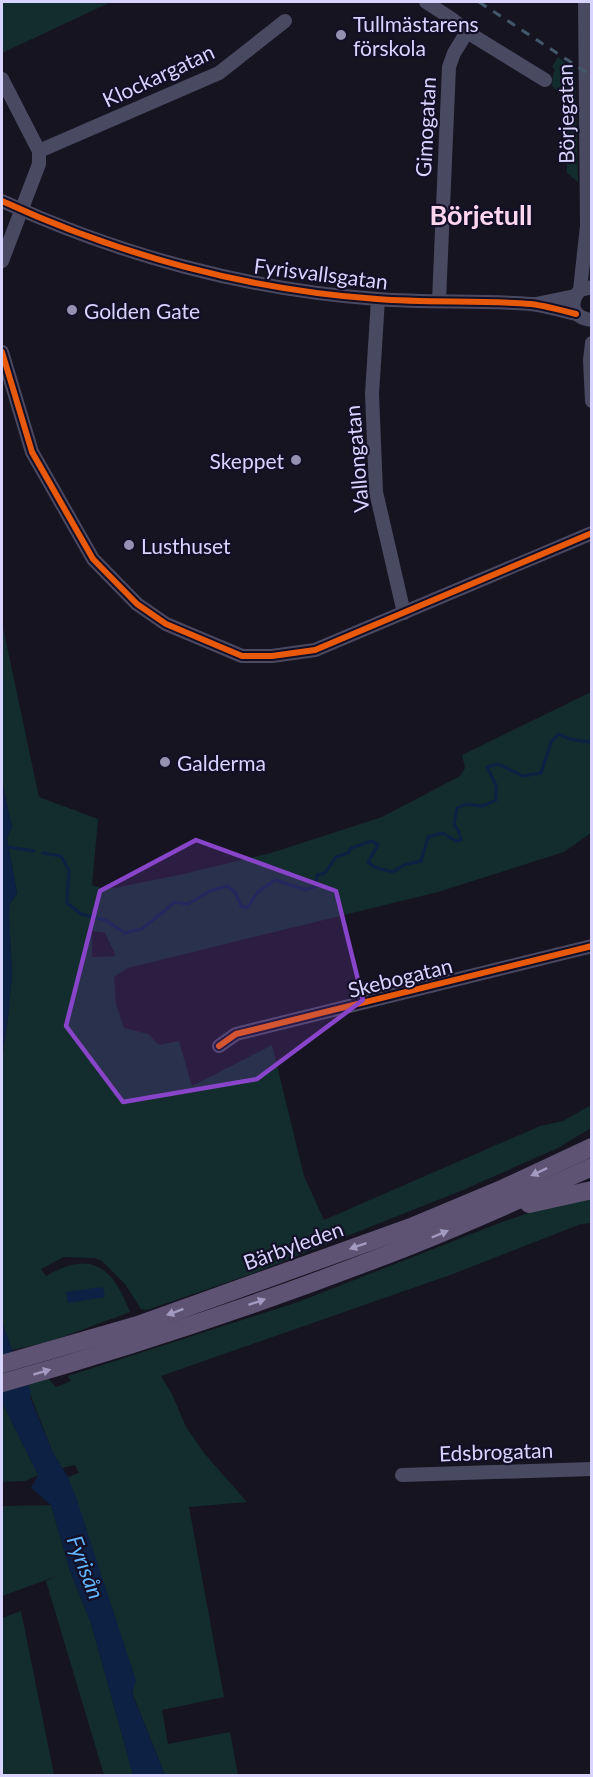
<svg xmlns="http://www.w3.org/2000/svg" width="593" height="1777" viewBox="0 0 593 1777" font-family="Lato,sans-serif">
	<rect width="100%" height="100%" fill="#161421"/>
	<g fill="#132c2d" fill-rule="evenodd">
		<path d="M 2,2 L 111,2 L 2,53 Z"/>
		<path d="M 558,57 L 575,70 L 576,105 L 566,103 L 562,94 L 552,86 L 553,74 L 555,70 L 552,67 Z"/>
		<path d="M 567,109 L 576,109 L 578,182 L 567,173 Z"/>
		<path d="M 2,623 L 39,797 L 98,819 L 92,885 L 102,888 L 114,888 L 179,875 L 271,853 L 382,817 L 460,776 L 465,768 L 462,755 L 591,692 L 591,833 L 564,852 L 438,892 L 128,968 L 114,977 L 116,1004 L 124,1028 L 148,1034 L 159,1045 L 179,1041 L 192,1086 L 272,1045 L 304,1176 L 324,1220 L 540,1126 L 563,1121 L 591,1105 L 591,1128 L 558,1148 L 463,1190 L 254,1273 L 147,1310 L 141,1309 L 125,1284 L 102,1261 L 95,1258 L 64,1257 L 41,1269 L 46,1276 C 92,1249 113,1268 130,1312 L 49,1342 L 12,1350 L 2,1322 L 2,1058 L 8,1018 L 12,976 L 9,914 L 10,904 L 17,893 L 7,838 L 12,827 L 2,782 ZM 92,931 L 105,933 L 116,956 L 92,957 Z"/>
		<path d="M 591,1199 L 591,1223 L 581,1224 L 453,1274 L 161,1376 L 172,1394 L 186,1427 L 204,1453 L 247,1502 L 189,1507 L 224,1697 L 162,1710 L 168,1744 L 230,1732 L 238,1775 L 165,1775 L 132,1692 L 136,1681 L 68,1477 L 79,1473 L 75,1465 L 62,1468 L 53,1453 L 26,1384 L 48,1378 L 56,1387 L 71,1381 L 68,1376 L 298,1302 L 502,1222 L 555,1204 Z"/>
		<path d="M 2,1402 L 38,1475 L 25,1481 L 3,1482 L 2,1479 Z"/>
		<path d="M 51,1505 L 70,1571 L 91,1623 L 133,1775 L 104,1775 L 46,1581 L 57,1576 L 2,1596 L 2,1506 Z"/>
		<path d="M 21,1611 L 54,1775 L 2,1775 L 2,1618 Z"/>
	</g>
	<g fill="#0d2144">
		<path d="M 2,782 L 12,827 L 7,838 L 17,893 L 10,904 L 9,914 L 12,976 L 8,1018 L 2,1058 Z"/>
		<path d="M 103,1287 L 105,1297 L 68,1303 L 66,1292 Z"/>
		<path d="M 2,1322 L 12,1350 L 31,1391 L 30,1397 L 53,1453 L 68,1477 L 76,1497 L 136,1681 L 132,1693 L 165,1775 L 133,1775 L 91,1623 L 70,1571 L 51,1505 L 31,1488 L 38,1475 L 2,1402 Z"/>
	</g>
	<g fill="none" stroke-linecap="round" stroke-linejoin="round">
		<g stroke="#0d2144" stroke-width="3">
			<path d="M 2,846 L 34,851"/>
			<path d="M 43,853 L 61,856 L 69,870 L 67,903 L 81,914 L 105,920 L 125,933 L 142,929 L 175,902 L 188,904 L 210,891 L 227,886 L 235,892 L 241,906 L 247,908 L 258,892 L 275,880 L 306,890 L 316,886 L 317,875 L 325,873 L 336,857 L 348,853 L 351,848 L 372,841 L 378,845 L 368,862 L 374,867 L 393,872 L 404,865 L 421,861 L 428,837 L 443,833 L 456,841 L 461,840 L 459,832 L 454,824 L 457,808 L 466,804 L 483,806 L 496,800 L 496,785 L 487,767 L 498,764 L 523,776 L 541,773 L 551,742 L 559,734 L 569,739 L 589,742 L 592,740"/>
		</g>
		<g stroke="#4a4962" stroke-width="14">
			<path d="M 426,2 L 452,19 L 467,32 L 454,53 L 449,67 L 439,301"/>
			<path d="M 467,32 L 545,80"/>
			<path d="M 2,79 L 39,151 L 39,164 L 2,261"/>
			<path d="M 39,151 L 219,73 L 285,21"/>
			<path d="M 2,201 C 119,255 248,290 377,299 C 428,303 480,300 531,304 C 546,306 561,310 576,314"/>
			<path d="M 592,287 L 580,290 C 568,304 573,318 592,320"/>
			<path d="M 580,290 L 587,226 L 585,2"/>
			<path d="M 378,299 L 372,394 L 376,492 L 404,613"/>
			<path d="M 536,304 L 575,296"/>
			<path d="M 592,343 L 590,360 L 592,401"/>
			<path d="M 2,352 L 32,452 L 93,559 L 137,604 L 166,624 L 242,656 L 272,656 L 315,650 L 592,533"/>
			<path d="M 219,1046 L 236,1034 L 592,946"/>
			<path d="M 402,1475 L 592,1469"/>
		</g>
		<g stroke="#5e5373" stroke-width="18">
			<path d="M 529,1204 L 592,1190"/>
			<path d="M 2,1364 L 138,1325 L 411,1227 L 504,1188 L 592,1147"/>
			<path d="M 2,1383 C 141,1344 277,1298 412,1245 C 473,1221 532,1194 592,1167"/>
		</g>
		<path stroke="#43596b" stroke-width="3" stroke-dasharray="9 8" stroke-linecap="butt" d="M 479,2 L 592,76"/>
		<g stroke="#130f26" stroke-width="10">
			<g id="cycleway">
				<path d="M 2,201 C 119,255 248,290 377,299 C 428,303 480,300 531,304 C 546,306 561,310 576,314"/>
				<path d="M 2,352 L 32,452 L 93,559 L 137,604 L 166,624 L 242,656 L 272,656 L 315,650 L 592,533"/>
				<path d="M 219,1046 L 236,1034 L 592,946"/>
			</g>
		</g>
		<use href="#cycleway" stroke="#e8590c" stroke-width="6"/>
	</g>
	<defs><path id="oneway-solid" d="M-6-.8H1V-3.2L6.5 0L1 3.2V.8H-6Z" transform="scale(1.5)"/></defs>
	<g fill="#a29ac0">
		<use href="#oneway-solid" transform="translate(539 1172) rotate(155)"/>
		<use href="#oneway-solid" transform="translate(440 1234) rotate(-23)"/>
		<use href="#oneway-solid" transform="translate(358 1246) rotate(161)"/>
		<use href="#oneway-solid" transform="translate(257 1302) rotate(-19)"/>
		<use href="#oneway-solid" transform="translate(175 1312) rotate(160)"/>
		<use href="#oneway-solid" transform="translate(42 1372) rotate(-16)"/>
	</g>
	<path fill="#8945c9" fill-opacity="0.2" stroke="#8945c9" stroke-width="4.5" stroke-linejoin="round" d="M 196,840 L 336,891 L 363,1000 L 257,1079 L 123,1102 L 66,1026 L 100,891 Z"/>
	<g fill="#9591b1" stroke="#130f26" stroke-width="2">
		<circle cx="341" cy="35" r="6"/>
		<circle cx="72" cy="310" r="6"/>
		<circle cx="296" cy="460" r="6"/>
		<circle cx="129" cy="545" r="6"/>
		<circle cx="165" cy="762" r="6"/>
	</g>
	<g text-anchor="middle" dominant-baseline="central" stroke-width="4.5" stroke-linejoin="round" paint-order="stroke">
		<g font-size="21" fill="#d9d4ff" stroke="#130f26" text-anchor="start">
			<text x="353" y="23">Tullmästarens<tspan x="353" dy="24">förskola</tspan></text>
			<text x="84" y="310">Golden Gate</text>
			<text x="284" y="460" text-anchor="end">Skeppet</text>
			<text x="141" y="545">Lusthuset</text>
			<text x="177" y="762">Galderma</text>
		</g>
		<g font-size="21" fill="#d9d4ff" stroke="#130f26">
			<text transform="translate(158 75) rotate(-25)">Klockargatan</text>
			<text transform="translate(565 114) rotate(-91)">Börjegatan</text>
			<text transform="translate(425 127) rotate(-87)">Gimogatan</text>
			<text transform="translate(321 273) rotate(7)">Fyrisvallsgatan</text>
			<text transform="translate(356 459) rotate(-95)">Vallongatan</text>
			<text transform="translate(400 977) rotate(-14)">Skebogatan</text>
			<text transform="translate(293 1245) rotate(-20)">Bärbyleden</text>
			<text transform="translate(496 1451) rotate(-2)">Edsbrogatan</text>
		</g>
		<g font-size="22" font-style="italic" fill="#62b6ff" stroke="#130f26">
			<text transform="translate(86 1567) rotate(69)">Fyrisån</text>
		</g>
		<g font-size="27" font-weight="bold" fill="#ffd6f0" stroke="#130f26">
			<text x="481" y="214">Börjetull</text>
		</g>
	</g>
	<rect width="593" height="1777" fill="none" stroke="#d9d4ff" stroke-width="6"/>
</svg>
